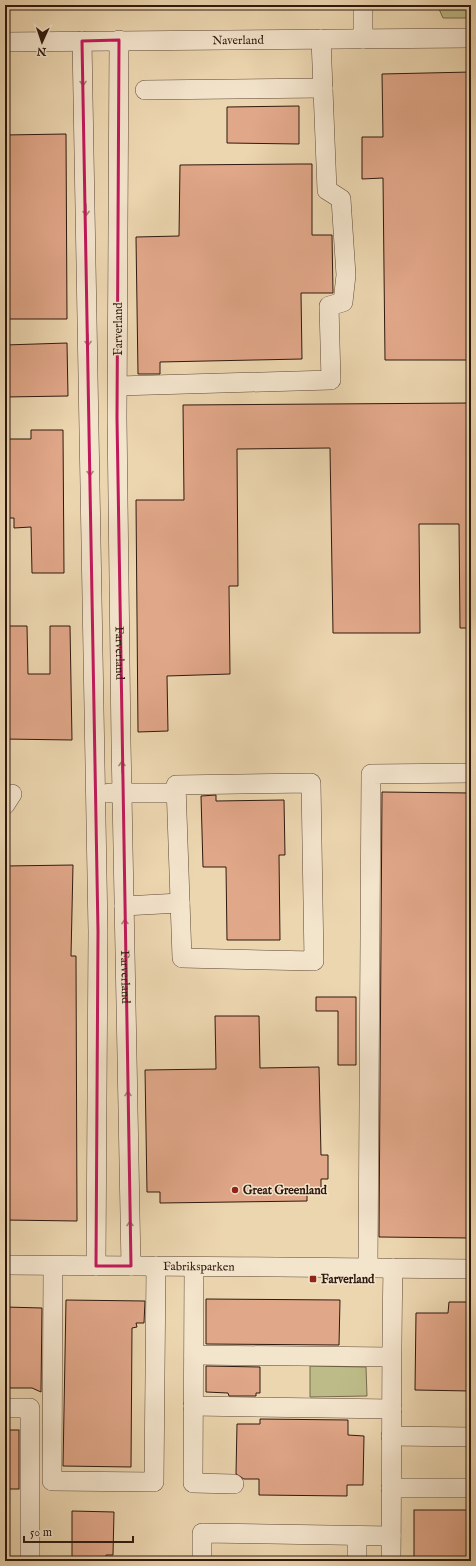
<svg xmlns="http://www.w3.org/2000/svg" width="476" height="1566" viewBox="0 0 476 1566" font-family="'IM FELL English',serif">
	<rect width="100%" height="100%" fill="#ecd6b0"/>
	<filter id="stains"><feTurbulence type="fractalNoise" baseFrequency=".005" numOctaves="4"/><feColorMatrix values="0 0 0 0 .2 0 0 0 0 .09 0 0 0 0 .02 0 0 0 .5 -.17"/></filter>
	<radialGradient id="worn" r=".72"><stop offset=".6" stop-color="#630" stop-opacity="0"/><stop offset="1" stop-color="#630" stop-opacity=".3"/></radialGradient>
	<g fill="#bdbc88" stroke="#766a4b">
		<path d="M 446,5 L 471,5 L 471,18 L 443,18 L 439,9 Z"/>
		<path d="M 310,1366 L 366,1367 L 367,1396 L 310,1397 Z"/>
	</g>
	<g fill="#e1a789" stroke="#2f190e">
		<path d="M 471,72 L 471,360 L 385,360 L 383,178 L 362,179 L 362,137 L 383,137 L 382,74 Z"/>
		<path d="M 299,106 L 299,144 L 227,143 L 227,107 Z"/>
		<path d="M 66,134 L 67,319 L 5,319 L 5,135 Z"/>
		<path d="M 300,164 L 312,164 L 312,235 L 332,235 L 333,293 L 301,293 L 302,359 L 160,362 L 160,374 L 138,374 L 136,237 L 179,236 L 180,165 Z"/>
		<path d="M 67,343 L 68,396 L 5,397 L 5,345 Z"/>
		<path d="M 471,403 L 471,628 L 460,628 L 459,524 L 419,524 L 420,633 L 333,633 L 330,448 L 237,449 L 238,586 L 229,586 L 230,674 L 167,676 L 168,731 L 138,732 L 136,500 L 184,500 L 183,405 Z"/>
		<path d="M 31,430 L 63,430 L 64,573 L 32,573 L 31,527 L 14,528 L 14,518 L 5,518 L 5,439 L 31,439 Z"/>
		<path d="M 5,626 L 27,626 L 28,674 L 50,674 L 50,626 L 70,626 L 72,740 L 5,739 Z"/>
		<path d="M 382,792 L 471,793 L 471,1238 L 379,1237 Z"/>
		<path d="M 216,795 L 216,801 L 284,800 L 285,855 L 279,855 L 280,940 L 227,940 L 226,867 L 203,867 L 201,796 Z"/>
		<path d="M 73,865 L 71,956 L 76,956 L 77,1221 L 5,1220 L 5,866 Z"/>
		<path d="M 316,997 L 356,997 L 356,1065 L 338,1065 L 338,1011 L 316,1011 Z"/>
		<path d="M 215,1016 L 259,1016 L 260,1068 L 319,1067 L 321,1155 L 328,1155 L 328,1179 L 321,1179 L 321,1192 L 307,1192 L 307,1201 L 160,1203 L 160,1192 L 147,1192 L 145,1070 L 216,1069 Z"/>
		<path d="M 206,1299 L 340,1300 L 339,1345 L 206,1344 Z"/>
		<path d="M 66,1300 L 145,1301 L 144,1323 L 136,1323 L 137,1327 L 132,1328 L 131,1467 L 63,1466 Z"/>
		<path d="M 449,1302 L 471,1302 L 471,1391 L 415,1390 L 416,1313 L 448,1313 Z"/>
		<path d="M 5,1307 L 42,1308 L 41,1392 L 32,1388 L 5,1388 Z"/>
		<path d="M 206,1366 L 260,1367 L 260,1393 L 256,1393 L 256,1396 L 229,1396 L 228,1393 L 206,1392 Z"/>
		<path d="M 260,1419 L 348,1420 L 348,1435 L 364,1436 L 363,1485 L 347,1485 L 347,1496 L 259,1495 L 259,1479 L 244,1479 L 236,1474 L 237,1424 L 260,1424 Z"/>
		<rect x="5" y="1430" width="14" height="59"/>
		<rect x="414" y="1510" width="57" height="51"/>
		<path d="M 72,1511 L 114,1512 L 113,1555 L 106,1555 L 106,1561 L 72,1561 Z"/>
	</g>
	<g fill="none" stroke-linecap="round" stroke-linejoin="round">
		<g stroke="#5e4836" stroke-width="20">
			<g id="minor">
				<path d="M 363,5 L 363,39"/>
				<path id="s1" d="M 119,40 L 117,418 L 121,742 L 131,1266"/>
				<path d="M 82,41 L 98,931 L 96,1266"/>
				<path id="s2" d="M 5,42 L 471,38"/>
				<path d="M 145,90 L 323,88"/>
				<path d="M 118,386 L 331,380 L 329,306 L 343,302 L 346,275 L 341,199 L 327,190 L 321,39"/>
				<path d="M 311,783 L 314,961 L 182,958 L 176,785 Z"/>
				<path d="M 109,793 L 176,793"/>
				<path d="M 5,805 L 12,794"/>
				<path d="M 124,906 L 180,903"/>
				<path id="s3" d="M 5,1265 C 160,1266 316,1267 471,1269"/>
				<path d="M 53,1266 L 52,1481 L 154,1482 L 156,1266"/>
				<path d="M 194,1267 L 193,1483 L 234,1484"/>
				<path d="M 368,1267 L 371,774 L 471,773"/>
				<path d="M 194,1355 L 391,1357"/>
				<path d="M 193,1406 L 392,1409"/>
				<path d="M 5,1408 L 30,1408 L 30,1561"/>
				<path d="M 391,1436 L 471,1437"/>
				<path d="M 391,1488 L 471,1488"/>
				<path d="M 357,1536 L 357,1561"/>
				<path d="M 202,1561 L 202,1533 L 391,1536"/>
				<path d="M 391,1561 C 392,1463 391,1365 393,1268"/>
			</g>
		</g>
		<use href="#minor" stroke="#f3e4cc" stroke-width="19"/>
	</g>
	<defs><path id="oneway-shaft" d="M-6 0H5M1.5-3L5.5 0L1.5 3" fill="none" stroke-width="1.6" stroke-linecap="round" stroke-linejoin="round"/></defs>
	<g stroke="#9b8976">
		<use href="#oneway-shaft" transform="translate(83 80) rotate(89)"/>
		<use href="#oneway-shaft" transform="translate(86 210) rotate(89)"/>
		<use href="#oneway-shaft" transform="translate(88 340) rotate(89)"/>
		<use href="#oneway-shaft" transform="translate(90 470) rotate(89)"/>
		<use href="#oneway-shaft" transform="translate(122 767) rotate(-91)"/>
		<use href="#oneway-shaft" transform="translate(125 925) rotate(-91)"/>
		<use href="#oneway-shaft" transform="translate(128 1097) rotate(-91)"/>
		<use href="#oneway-shaft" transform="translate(130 1227) rotate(-91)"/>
	</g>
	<path fill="none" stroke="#c2185b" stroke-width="3" stroke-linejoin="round" d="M 119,40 L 117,418 L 131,1266 L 96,1266 L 98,931 L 82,41 Z"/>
	<g fill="#8f2418" stroke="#f3e4cc" stroke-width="1.5">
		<circle cx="235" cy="1190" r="4"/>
		<rect x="309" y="1275" width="8" height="8" rx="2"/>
	</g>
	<g text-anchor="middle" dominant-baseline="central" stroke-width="3" stroke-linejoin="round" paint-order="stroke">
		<g font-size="12" fill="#2f190e" stroke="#f3e4cc">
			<text stroke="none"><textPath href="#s2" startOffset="233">Naverland</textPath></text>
			<text transform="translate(118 329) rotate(-90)">Farverland</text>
			<text stroke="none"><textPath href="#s1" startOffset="613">Farverland</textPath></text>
			<text stroke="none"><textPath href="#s1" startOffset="937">Farverland</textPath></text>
			<text stroke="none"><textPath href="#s3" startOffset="194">Fabriksparken</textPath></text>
		</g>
		<g font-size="12" font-weight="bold" fill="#2f190e" stroke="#f3e4cc" text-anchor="start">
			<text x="243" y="1190">Great Greenland</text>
			<text x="321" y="1279">Farverland</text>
		</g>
	</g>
	<rect width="476" height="1566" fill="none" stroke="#ecd6b0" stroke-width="20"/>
	<rect x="6" y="6" width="464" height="1554" fill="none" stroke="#2f190e" stroke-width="2"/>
	<rect x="10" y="10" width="456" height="1546" fill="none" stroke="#2f190e"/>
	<g transform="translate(42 42) rotate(183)" stroke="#f3e4cc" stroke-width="3" paint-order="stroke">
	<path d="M0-3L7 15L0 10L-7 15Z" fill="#2f190e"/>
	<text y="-6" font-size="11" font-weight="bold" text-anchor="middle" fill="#2f190e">N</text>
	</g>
	<path d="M24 1536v6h109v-6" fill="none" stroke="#2f190e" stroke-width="2"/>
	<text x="30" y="1536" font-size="12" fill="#2f190e" stroke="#f3e4cc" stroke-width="3" paint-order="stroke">50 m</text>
	<rect width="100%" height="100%" filter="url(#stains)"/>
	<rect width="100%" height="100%" fill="url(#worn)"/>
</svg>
